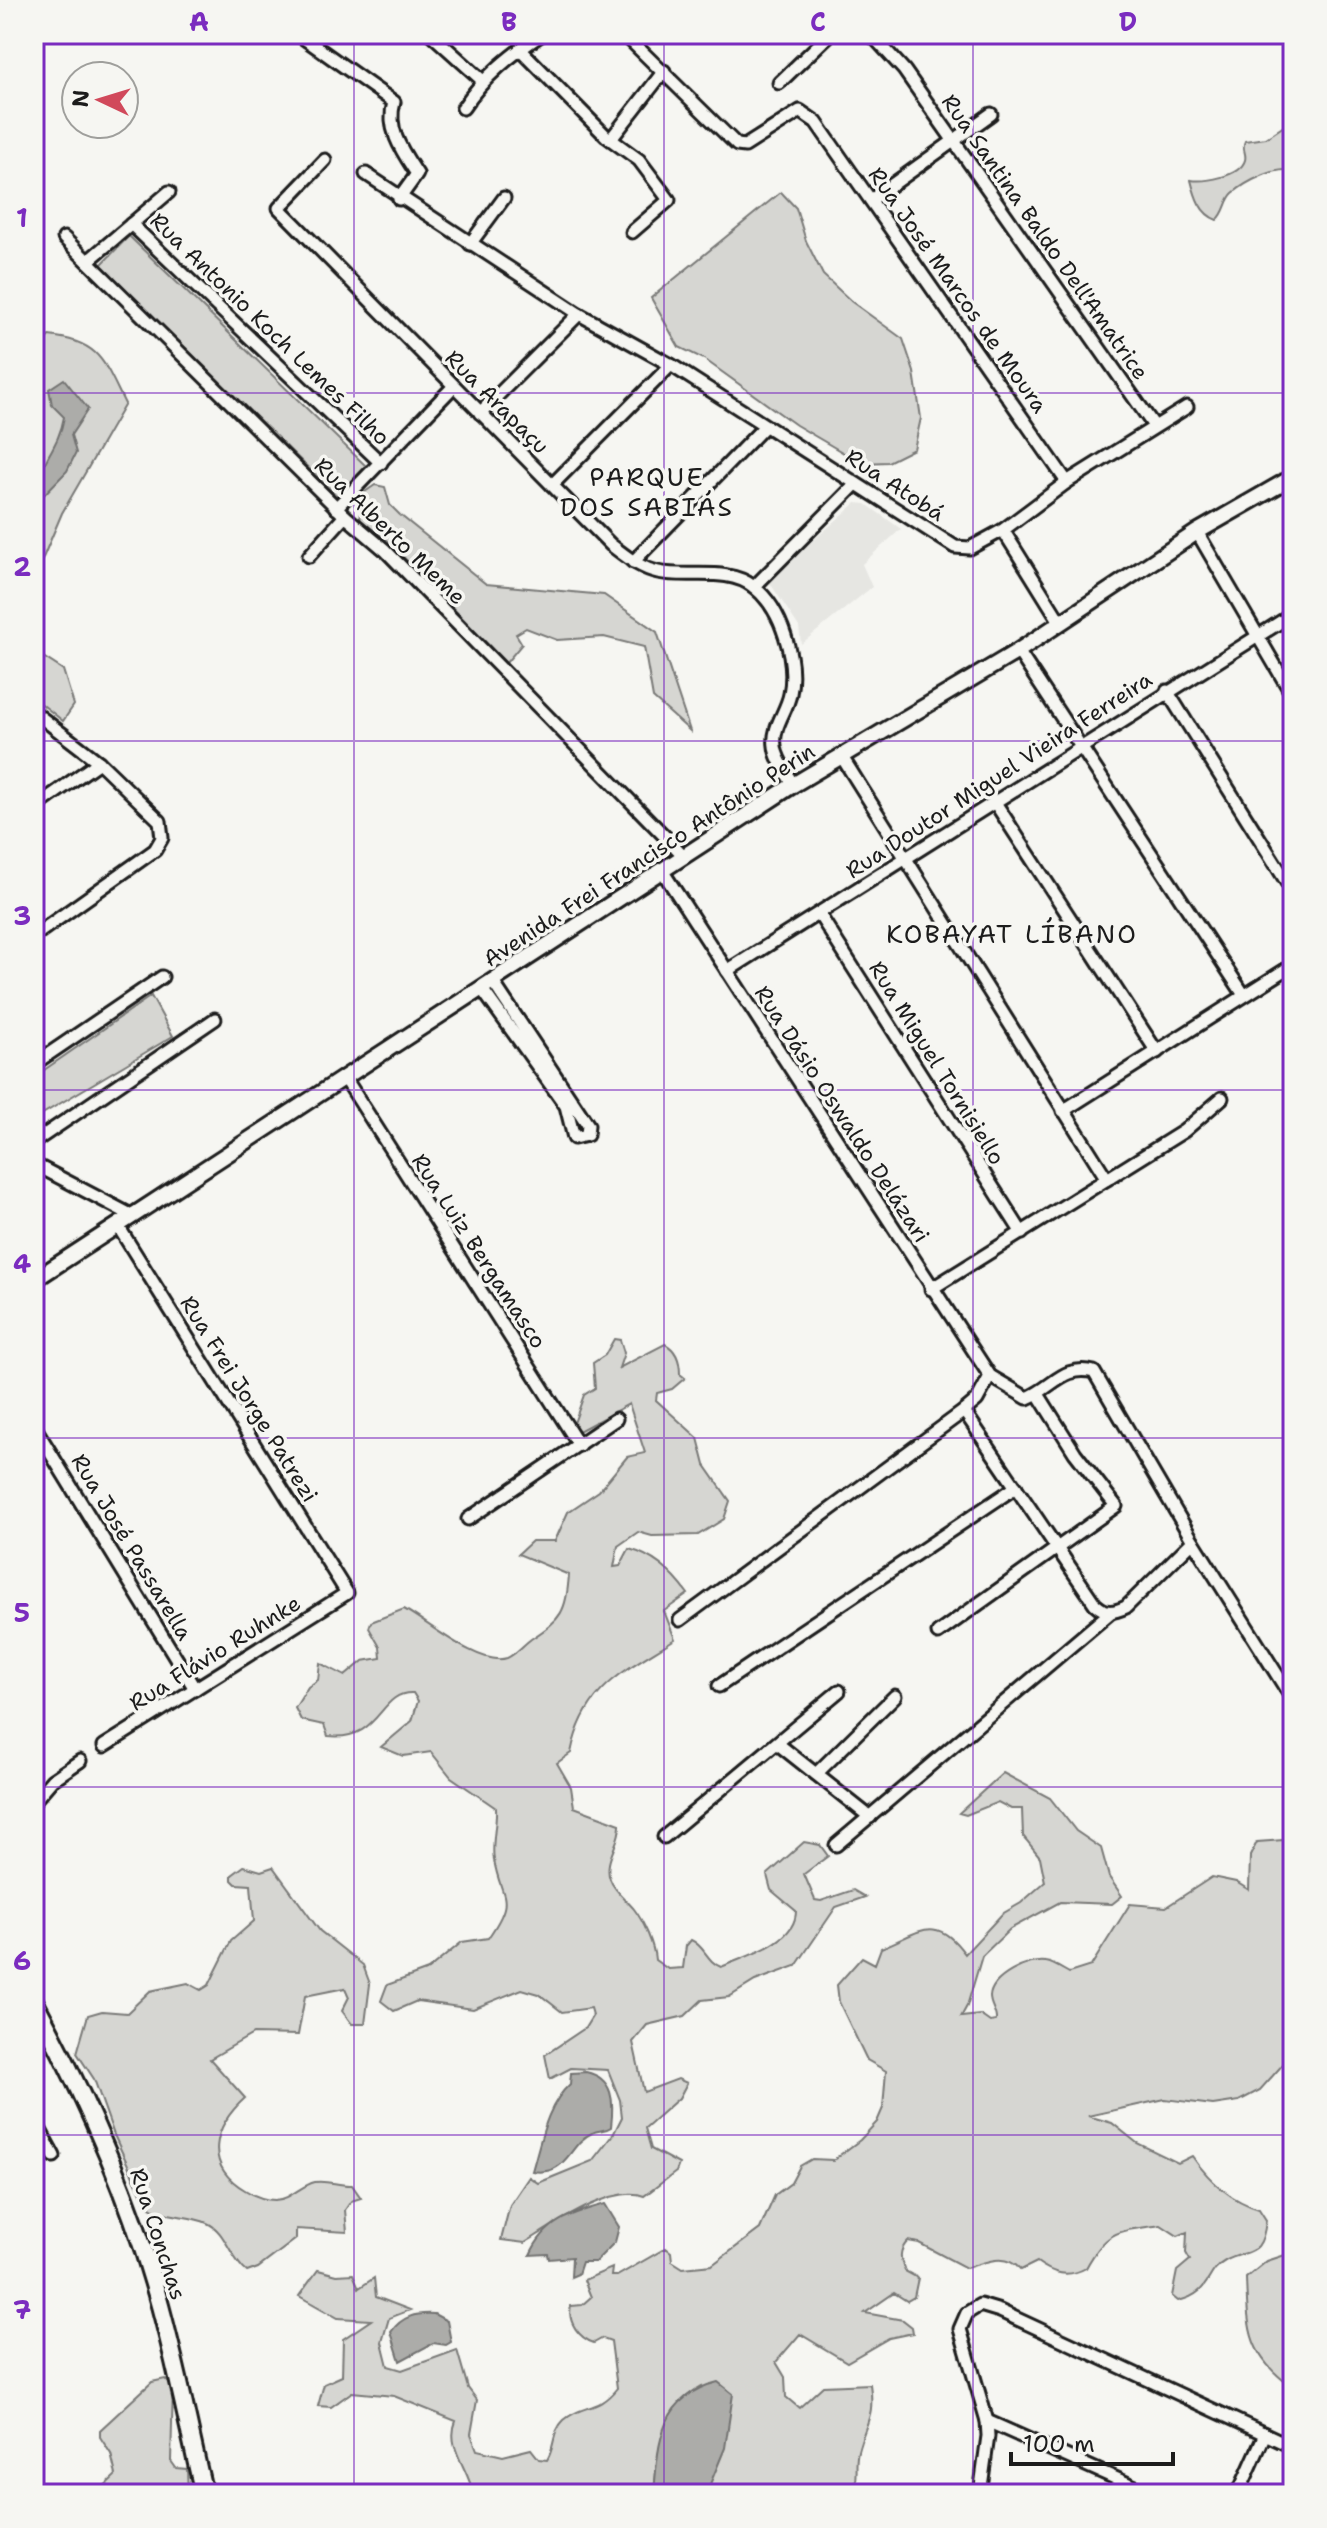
<svg xmlns="http://www.w3.org/2000/svg" width="1327" height="2528" viewBox="0 0 1327 2528" font-family="'Shantell Sans',sans-serif">
	<rect width="100%" height="100%" fill="#f6f6f2"/>
	<filter id="ink" filterUnits="userSpaceOnUse"><feTurbulence type="fractalNoise" baseFrequency=".0125" numOctaves="2"/><feDisplacementMap in="SourceGraphic" scale="16" xChannelSelector="R" yChannelSelector="G"/><feConvolveMatrix kernelMatrix="1 2 1 2 8 2 1 2 1" color-interpolation-filters="sRGB"/></filter>
	<g filter="url(#ink)">
		<path fill="#e6e6e2" d="M 856,503 L 866,504 L 901,529 L 862,564 L 872,587 L 801,644 L 799,627 L 768,580 Z"/>
		<g fill="#d6d6d2" stroke="#797977" stroke-width="2">
			<path d="M 1293,120 L 1293,171 C 1276,166 1246,182 1233,193 C 1225,200 1226,213 1217,220 C 1200,214 1195,196 1191,180 C 1204,182 1240,177 1245,160 C 1247,153 1241,149 1245,141 L 1266,138 Z"/>
			<path d="M 781,192 L 796,208 L 806,241 L 823,275 L 852,302 L 903,339 L 914,372 L 921,418 L 914,449 L 888,462 L 861,463 L 796,425 L 704,359 L 679,347 L 651,298 Z"/>
			<path d="M 129,236 L 367,467 L 337,496 L 101,265 Z"/>
			<path d="M 49,336 C 100,341 104,362 125,404 L 62,513 L 34,579 L 34,356 Z"/>
			<path d="M 375,485 L 385,487 L 390,505 L 400,515 L 486,584 L 604,595 L 657,632 L 690,731 L 653,698 L 644,647 L 604,637 L 557,640 L 526,628 L 516,634 L 522,644 L 506,663 L 385,538 L 360,524 L 362,494 Z"/>
			<path d="M 34,651 L 63,670 L 74,705 L 63,721 L 34,698 Z"/>
			<path d="M 151,996 L 173,1036 L 34,1119 L 34,1077 Z"/>
			<path d="M 614,1339 L 620,1340 L 624,1353 L 619,1368 L 665,1344 C 677,1350 680,1362 680,1374 L 685,1378 L 672,1389 L 657,1393 L 656,1400 L 698,1438 L 705,1465 L 730,1501 L 724,1519 L 698,1535 L 652,1536 L 638,1532 L 618,1546 L 614,1567 L 620,1566 L 629,1549 C 655,1556 673,1573 688,1594 L 664,1611 L 675,1639 C 623,1672 584,1688 571,1753 L 557,1763 L 571,1787 L 574,1807 L 620,1824 C 621,1843 603,1860 610,1879 C 614,1891 626,1899 634,1909 C 644,1922 654,1945 655,1960 L 668,1969 L 683,1968 L 686,1946 L 691,1940 C 705,1946 706,1961 721,1967 C 746,1956 796,1943 796,1911 L 771,1890 L 767,1875 L 804,1842 L 820,1845 L 828,1856 L 804,1874 L 815,1900 L 821,1901 L 853,1890 L 865,1897 L 836,1907 L 796,1966 L 755,1981 L 729,1997 L 702,2000 L 685,2016 L 647,2025 L 633,2042 L 644,2092 L 678,2079 L 687,2083 L 679,2098 L 645,2128 L 651,2149 L 679,2164 L 676,2172 L 644,2196 C 613,2183 551,2227 525,2243 L 501,2240 L 510,2205 L 529,2177 L 538,2183 L 592,2161 L 614,2133 L 622,2117 L 620,2100 L 608,2070 L 571,2068 L 550,2079 L 545,2055 L 585,2028 L 593,2015 L 591,2008 L 562,2012 L 539,1994 L 522,1989 L 473,2009 L 417,2001 L 394,2011 L 381,2001 L 387,1985 L 428,1970 L 462,1942 L 488,1938 C 517,1896 501,1901 494,1860 C 491,1844 497,1825 496,1808 L 451,1777 L 431,1752 L 403,1756 L 381,1747 L 412,1721 L 418,1701 L 413,1693 C 378,1691 382,1742 328,1736 L 324,1725 L 301,1720 L 295,1708 L 308,1687 L 318,1680 L 320,1663 L 345,1676 L 363,1661 L 381,1658 L 380,1647 L 369,1628 L 371,1622 L 404,1609 C 428,1622 480,1667 507,1658 C 515,1655 524,1644 531,1639 C 562,1619 566,1612 569,1575 L 518,1554 L 532,1541 L 555,1541 L 568,1512 L 599,1491 L 627,1457 L 645,1453 L 629,1404 L 575,1433 L 573,1426 L 584,1395 L 595,1388 L 593,1363 L 605,1355 Z"/>
			<path d="M 1003,1773 L 1050,1798 L 1076,1831 L 1101,1848 L 1109,1877 L 1122,1896 L 1112,1904 L 1060,1902 L 1010,1929 L 982,1956 L 967,2006 L 961,2017 L 980,2015 L 990,2022 L 996,2021 C 997,2012 990,2006 990,1997 C 991,1977 1029,1959 1046,1962 C 1053,1963 1062,1969 1069,1973 L 1091,1966 L 1130,1904 L 1166,1907 L 1212,1877 L 1236,1882 L 1249,1890 L 1250,1856 L 1257,1842 L 1283,1840 L 1293,1845 L 1293,2053 L 1260,2090 L 1239,2101 L 1213,2105 L 1165,2099 L 1088,2116 L 1112,2123 L 1137,2143 L 1178,2163 L 1192,2156 C 1208,2179 1231,2201 1259,2209 L 1266,2220 C 1262,2259 1249,2248 1225,2261 C 1205,2272 1212,2293 1178,2301 L 1172,2296 L 1177,2271 L 1190,2260 L 1186,2253 L 1187,2232 L 1178,2236 L 1161,2225 C 1119,2231 1107,2229 1086,2268 C 1068,2278 1053,2274 1037,2262 L 1021,2270 C 1005,2252 987,2262 966,2268 L 919,2243 L 908,2241 C 898,2251 900,2259 905,2271 L 918,2278 L 914,2297 L 907,2301 L 894,2293 L 865,2313 L 903,2320 L 912,2327 L 913,2333 L 889,2338 L 847,2362 L 800,2334 L 776,2362 L 785,2377 L 786,2397 L 799,2408 L 823,2386 L 870,2384 C 875,2417 866,2421 858,2451 C 854,2466 860,2475 853,2494 L 706,2494 L 716,2463 L 702,2386 C 660,2409 658,2450 654,2494 L 473,2494 C 470,2470 445,2447 456,2421 L 394,2396 L 352,2392 L 331,2407 L 318,2406 L 324,2384 L 342,2376 L 343,2339 L 371,2320 L 338,2318 L 299,2296 L 318,2270 L 337,2275 L 353,2274 L 359,2288 L 374,2278 L 376,2297 L 410,2310 L 389,2318 L 382,2342 L 388,2366 L 402,2370 L 457,2350 L 468,2388 L 477,2400 L 471,2434 L 477,2450 L 503,2456 L 531,2449 L 539,2459 L 547,2460 C 555,2448 552,2431 564,2420 C 584,2403 597,2413 617,2388 L 611,2341 L 603,2338 L 594,2343 C 579,2338 567,2322 571,2306 L 582,2305 L 591,2297 L 584,2280 L 612,2268 L 611,2276 L 617,2276 L 666,2248 L 671,2252 L 672,2261 L 683,2268 L 712,2265 L 760,2229 L 775,2195 L 791,2183 L 800,2166 L 812,2159 L 833,2160 L 860,2140 L 877,2122 L 883,2108 L 886,2071 L 867,2060 L 839,2002 L 837,1985 L 862,1957 L 875,1964 L 881,1948 C 920,1933 935,1912 965,1954 L 1002,1914 L 1021,1903 L 1045,1882 L 1040,1857 L 1023,1836 L 1022,1809 L 1011,1809 L 998,1802 L 966,1815 L 959,1813 Z"/>
			<path d="M 244,1866 L 261,1871 L 273,1867 L 320,1931 L 363,1965 L 370,1984 L 365,2024 L 352,2024 L 342,2011 L 349,1997 L 345,1988 L 305,1996 L 298,2035 L 253,2034 L 210,2059 L 245,2098 C 213,2127 203,2165 245,2190 C 253,2195 265,2200 275,2200 C 290,2200 301,2185 315,2182 C 328,2180 339,2186 352,2185 L 361,2198 L 351,2201 L 345,2210 L 347,2232 L 296,2229 L 296,2239 L 258,2268 L 247,2272 C 230,2259 226,2231 207,2223 C 189,2215 160,2217 146,2204 L 114,2135 L 94,2079 L 77,2053 L 88,2015 L 102,2011 L 127,2013 L 150,1991 L 188,1983 L 201,1990 L 209,1985 L 231,1941 L 254,1921 L 251,1885 L 236,1884 L 232,1880 L 232,1875 Z"/>
			<path d="M 1285,2255 L 1293,2256 L 1293,2388 C 1248,2354 1248,2333 1246,2278 L 1267,2261 Z"/>
			<path d="M 165,2379 L 173,2387 L 171,2461 L 176,2468 L 187,2469 L 188,2494 L 96,2494 L 116,2475 L 111,2454 L 100,2437 L 100,2430 L 152,2382 Z"/>
		</g>
		<g fill="#acaca9" stroke="#727271" stroke-width="2">
			<path d="M 64,379 L 88,409 L 71,435 L 76,453 L 67,471 L 34,505 C 34,465 58,452 64,417 L 52,405 L 49,389 Z"/>
			<path d="M 586,2072 C 614,2078 614,2102 611,2127 C 604,2132 599,2129 592,2133 C 568,2144 568,2177 532,2171 C 541,2141 546,2106 570,2084 L 571,2073 Z"/>
			<path d="M 605,2204 L 619,2227 L 615,2242 L 595,2262 L 582,2262 L 578,2274 L 571,2277 L 572,2257 L 549,2259 L 548,2254 L 530,2255 C 545,2221 570,2214 605,2204 Z"/>
			<path d="M 434,2314 L 447,2321 L 451,2342 L 446,2345 L 433,2343 L 400,2361 L 391,2332 C 402,2316 416,2313 434,2314 Z"/>
			<path d="M 718,2382 L 733,2394 L 725,2448 L 706,2494 L 654,2494 C 658,2443 660,2396 718,2382 Z"/>
		</g>
		<g fill="none" stroke-linecap="round" stroke-linejoin="round">
			<g stroke="#1c1c1c" stroke-width="17">
				<g id="minor">
					<path d="M 298,34 L 394,102 C 386,129 402,151 417,174 L 399,199"/>
					<path d="M 431,34 L 483,81"/>
					<path d="M 624,34 L 737,145 L 745,146 L 800,111 L 816,122 L 1067,482"/>
					<path d="M 871,34 L 904,70 L 1154,426"/>
					<path d="M 520,49 L 606,136 L 639,160 L 669,200 L 632,232"/>
					<path d="M 779,83 L 830,34"/>
					<path d="M 463,108 C 484,76 511,55 542,34"/>
					<path d="M 611,139 L 664,71"/>
					<path d="M 325,160 L 279,208 L 611,545 C 626,556 639,568 658,572 C 688,579 728,566 754,587 C 782,609 797,660 790,694 C 787,711 772,727 775,746 C 776,759 787,773 793,785"/>
					<path d="M 366,174 L 579,314 L 671,365 L 955,547 L 970,548 L 1003,530 L 1067,482 L 1187,407"/>
					<path d="M 871,200 L 991,114"/>
					<path d="M 131,224 L 381,463"/>
					<path d="M 64,238 L 345,516 L 385,550 L 685,857"/>
					<path d="M 470,244 L 504,198"/>
					<path d="M 88,261 L 169,192"/>
					<path d="M 480,413 L 579,314"/>
					<path d="M 552,485 L 671,365"/>
					<path d="M 336,508 L 453,387"/>
					<path d="M 1003,530 L 1059,620"/>
					<path d="M 1197,532 L 1293,696"/>
					<path d="M 309,556 L 345,516"/>
					<path d="M 633,562 L 765,426"/>
					<path d="M 754,587 L 856,484"/>
					<path d="M 1018,651 L 1244,995"/>
					<path d="M 1167,691 L 1293,892"/>
					<path d="M 34,712 L 99,762 L 160,821 L 162,838 L 155,850 L 34,936"/>
					<path d="M 842,757 L 1107,1179"/>
					<path d="M 994,801 L 1157,1052"/>
					<path d="M 34,808 L 99,762"/>
					<path d="M 663,872 L 990,1376 L 1027,1398 C 1053,1388 1063,1364 1094,1372 L 1193,1541 L 1293,1700"/>
					<path d="M 819,914 L 1022,1233"/>
					<path d="M 727,971 L 1293,614"/>
					<path d="M 482,989 L 566,1106 L 574,1138 L 587,1135 L 588,1125 L 493,982"/>
					<path d="M 34,1064 L 162,977"/>
					<path d="M 345,1078 L 579,1445"/>
					<path d="M 1063,1111 L 1293,965"/>
					<path d="M 34,1142 L 215,1019"/>
					<path d="M 34,1164 L 133,1216"/>
					<path d="M 931,1289 L 1184,1131 L 1222,1098"/>
					<path d="M 964,1411 L 1095,1604 C 1106,1614 1113,1613 1126,1607 L 1193,1541"/>
					<path d="M 34,1426 L 195,1689"/>
					<path d="M 468,1519 L 616,1419"/>
					<path d="M 680,1620 L 964,1411 L 977,1400 L 990,1376"/>
					<path d="M 938,1633 L 1116,1506 L 1075,1453 L 1038,1394"/>
					<path d="M 719,1686 L 1016,1487"/>
					<path d="M 778,1744 L 870,1817"/>
					<path d="M 104,1746 L 347,1593 L 118,1226"/>
					<path d="M 816,1774 L 895,1696"/>
					<path d="M 34,1801 L 52,1780 L 80,1761"/>
					<path d="M 664,1837 L 839,1691"/>
					<path d="M 836,1845 L 1111,1612"/>
					<path d="M 34,2119 L 54,2156"/>
					<path d="M 987,2421 L 1151,2494"/>
					<path d="M 980,2494 L 988,2436 L 987,2421 L 960,2329 L 967,2313 L 980,2305 L 1000,2311 L 1293,2447"/>
					<path d="M 1238,2494 L 1265,2434"/>
				</g>
			</g>
			<g stroke="#1c1c1c" stroke-width="20">
				<path id="tertiary" d="M 34,1280 L 793,785 L 1018,651 L 1197,532 L 1293,477"/>
			</g>
			<g stroke="#1c1c1c" stroke-width="22">
				<path id="secondary" d="M 34,2001 C 82,2090 125,2184 153,2281 C 174,2350 187,2423 204,2494"/>
			</g>
			<use href="#minor" stroke="#f6f6f2" stroke-width="11"/>
			<use href="#tertiary" stroke="#f6f6f2" stroke-width="14"/>
			<use href="#secondary" stroke="#f6f6f2" stroke-width="16"/>
		</g>
	</g>
	<path fill="none" stroke="#7b2cbf" stroke-width="2" stroke-opacity="0.55" d="M 354,34 L 354,2494M 664,34 L 664,2494M 973,34 L 973,2494M 34,393 L 1293,393M 34,741 L 1293,741M 34,1090 L 1293,1090M 34,1438 L 1293,1438M 34,1787 L 1293,1787M 34,2135 L 1293,2135"/>
	<g text-anchor="middle" dominant-baseline="central" stroke-width="7" stroke-linejoin="round" paint-order="stroke">
		<g font-size="22" fill="#1c1c1c" stroke="#f6f6f2">
			<text transform="translate(1045 237) rotate(55)">Rua Santina Baldo Dell'Amatrice</text>
			<text transform="translate(958 290) rotate(55)">Rua José Marcos de Moura</text>
			<text transform="translate(270 329) rotate(44)">Rua Antonio Koch Lemes Filho</text>
			<text transform="translate(497 402) rotate(45)">Rua Arapaçu</text>
			<text transform="translate(895 485) rotate(33)">Rua Atobá</text>
			<text transform="translate(390 531) rotate(44)">Rua Alberto Meme</text>
			<text transform="translate(999 775) rotate(-33)">Rua Doutor Miguel Vieira Ferreira</text>
			<text transform="translate(649 855) rotate(-33)">Avenida Frei Francisco Antônio Perin</text>
			<text transform="translate(937 1063) rotate(58)">Rua Miguel Tornisiello</text>
			<text transform="translate(842 1114) rotate(57)">Rua Dásio Oswaldo Delázari</text>
			<text transform="translate(479 1251) rotate(57)">Rua Luiz Bergamasco</text>
			<text transform="translate(249 1399) rotate(58)">Rua Frei Jorge Patrezi</text>
			<text transform="translate(132 1547) rotate(59)">Rua José Passarella</text>
			<text transform="translate(215 1653) rotate(-32)">Rua Flávio Ruhnke</text>
			<text transform="translate(158 2234) rotate(72)">Rua Conchas</text>
		</g>
		<g font-size="26" letter-spacing="2" fill="#1c1c1c" stroke="#f6f6f2">
			<text x="647" y="476">PARQUE<tspan x="647" dy="30">DOS SABIÁS</tspan></text>
			<text x="1012" y="933">KOBAYAT LÍBANO</text>
		</g>
	</g>
	<rect width="1327" height="2528" fill="none" stroke="#f6f6f2" stroke-width="88"/>
	<g transform="translate(100 100) rotate(274)"><circle r="38" fill="#f6f6f2" stroke="#9f9f9c" stroke-width="2"/>
	<path d="M0-6L14 30L0 20L-14 30Z" fill="#d1495b"/>
	<text y="-12" font-size="22" font-weight="bold" text-anchor="middle" fill="#1c1c1c">N</text>
	</g>
	<path d="M1011 2452v12h162v-12" fill="none" stroke="#1c1c1c" stroke-width="4"/>
	<text x="1023" y="2452" font-size="24" fill="#1c1c1c" stroke="#f6f6f2" stroke-width="6" paint-order="stroke">100 m</text>
	<rect x="44" y="44" width="1239" height="2440" fill="none" stroke="#7b2cbf" stroke-width="3"/>
	<g font-size="26" text-anchor="middle" font-weight="bold" fill="#7b2cbf">
		<text x="199" y="31">A</text>
		<text x="509" y="31">B</text>
		<text x="818" y="31">C</text>
		<text x="1128" y="31">D</text>
		<text x="22" y="227">1</text>
		<text x="22" y="576">2</text>
		<text x="22" y="925">3</text>
		<text x="22" y="1273">4</text>
		<text x="22" y="1622">5</text>
		<text x="22" y="1970">6</text>
		<text x="22" y="2319">7</text>
	</g>
</svg>
